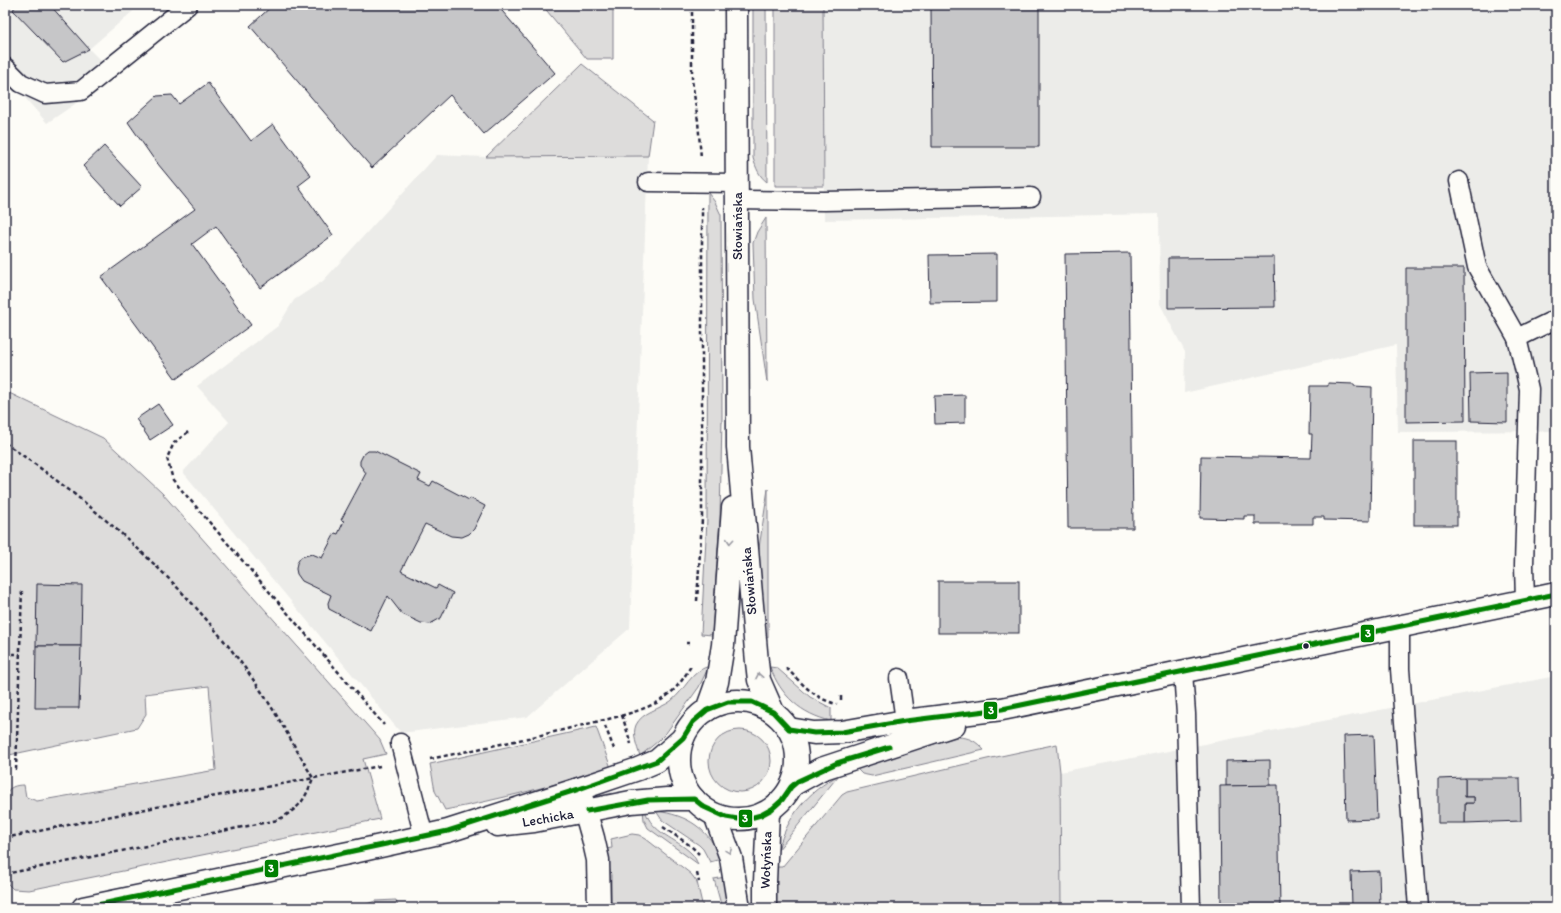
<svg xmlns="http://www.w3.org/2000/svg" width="1561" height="913" viewBox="0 0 1561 913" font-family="Itim,sans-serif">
	<rect width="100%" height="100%" fill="#fdfcf7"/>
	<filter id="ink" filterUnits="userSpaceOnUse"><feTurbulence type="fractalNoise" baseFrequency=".025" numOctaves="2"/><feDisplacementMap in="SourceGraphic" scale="8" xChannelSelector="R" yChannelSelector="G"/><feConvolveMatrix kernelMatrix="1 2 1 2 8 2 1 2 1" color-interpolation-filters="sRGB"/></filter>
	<g filter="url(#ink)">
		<g fill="#ecece9">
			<path d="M 5,5 L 140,5 L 89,49 L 116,76 L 47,123 L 5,75 Z"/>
			<path d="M 823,5 L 1556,5 L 1556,431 L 1398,432 L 1396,345 L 1184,393 L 1185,352 L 1160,304 L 1159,214 L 824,220 Z"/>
			<path d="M 437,155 L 486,157 L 648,156 L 630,628 L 527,717 L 401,733 L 183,472 L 229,422 L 197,386 L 278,326 L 294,300 L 323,281 Z"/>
			<path d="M 1556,676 L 1556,908 L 1061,908 L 1060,772 Z"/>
		</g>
		<g fill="#dddcdb" stroke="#807f8b">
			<path d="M 542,5 L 613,5 L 613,59 L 587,59 Z"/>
			<path d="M 753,5 L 766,5 L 767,182 C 759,176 756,168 753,158 Z"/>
			<path d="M 775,5 L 823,5 L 824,186 L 775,186 Z"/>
			<path d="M 582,64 L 653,120 L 648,156 L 486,157 Z"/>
			<path d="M 708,193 L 715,202 L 721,215 L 722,418 L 720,519 L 712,635 L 701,634 L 707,519 Z"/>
			<path d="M 766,218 L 767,382 L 755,299 L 753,243 L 757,232 Z"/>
			<path d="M 5,391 L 103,438 L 162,493 L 380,740 L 386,754 L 363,759 L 380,819 L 29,890 L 13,889 L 5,881 L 5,794 C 10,787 15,785 24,785 L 26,797 L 37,801 L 216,770 L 209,686 L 145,694 L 146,714 L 137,728 L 9,755 L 5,747 Z"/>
			<path d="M 768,489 L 768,637 L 765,636 L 759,567 L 759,548 Z"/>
			<path d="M 709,666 L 699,687 L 666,733 L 658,741 L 640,756 C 637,746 632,735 636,725 C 642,712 660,709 671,701 C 686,689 690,672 709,666 Z"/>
			<path d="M 770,667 L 777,668 L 810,697 L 831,708 L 831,721 C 801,714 781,696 770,667 Z"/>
			<path d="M 596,727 L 611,768 C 556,785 501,799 445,810 L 435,791 L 430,764 Z"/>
			<circle cx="740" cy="761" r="31"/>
			<path d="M 957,737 C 969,737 976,741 984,750 L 872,776 L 862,774 L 856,768 Z"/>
			<path d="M 1057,744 L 1060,772 L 1061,908 L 775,908 L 776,867 L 782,867 L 842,795 L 847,792 L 987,759 Z"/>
			<path d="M 839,775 L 778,850 C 788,816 807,792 839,775 Z"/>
			<path d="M 643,810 L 645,810 C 652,834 676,838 691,853 C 695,856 696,861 698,864 L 648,828 L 644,820 Z"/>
			<path d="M 656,811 C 688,815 709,829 721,859 L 710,862 L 703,849 L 699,845 L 662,820 Z"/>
			<path d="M 632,834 L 639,835 L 646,839 L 691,874 L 697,882 L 703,908 L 611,908 L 611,875 L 605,849 L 612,848 L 611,839 Z"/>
			<path d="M 725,877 L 731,908 L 722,908 L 714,879 Z"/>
			<path d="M 396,900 L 398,908 L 356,908 L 375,901 Z"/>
		</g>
		<g fill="#c6c6c8" stroke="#22223b">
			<path d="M 16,5 L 50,5 L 89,49 L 63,62 L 13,10 Z"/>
			<path d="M 273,5 L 497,5 L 555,73 L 484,134 L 450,95 L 372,168 L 250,26 Z"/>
			<path d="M 931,5 L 1039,5 L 1039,147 L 932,147 Z"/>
			<path d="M 208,83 L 251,141 L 273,124 L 311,176 L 298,186 L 333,235 L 260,288 L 216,226 L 192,244 L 251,325 L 176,379 L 101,277 L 195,209 L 153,158 L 128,122 L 157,96 L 172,95 L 179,104 Z"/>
			<path d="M 104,146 L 142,187 L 120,206 L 83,166 Z"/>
			<path d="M 1130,253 L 1133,528 L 1068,528 L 1065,254 Z"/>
			<path d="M 997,254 L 997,302 L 930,303 L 929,255 Z"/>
			<path d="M 1274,257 L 1275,307 L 1168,308 L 1168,258 Z"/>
			<path d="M 1406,268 L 1464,268 L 1465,421 L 1406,422 Z"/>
			<path d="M 1507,372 L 1507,422 L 1471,421 L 1470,373 Z"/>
			<path d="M 1328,383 L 1354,384 L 1354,386 L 1372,387 L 1370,521 L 1324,520 L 1324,517 L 1313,517 L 1313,524 L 1255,524 L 1255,516 L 1244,516 L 1244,519 L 1200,518 L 1201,456 L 1311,458 L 1312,434 L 1309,434 L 1310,386 L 1328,386 Z"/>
			<path d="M 965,395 L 965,423 L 935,424 L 934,396 Z"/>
			<path d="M 158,404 L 173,425 L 150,440 L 136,419 Z"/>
			<rect x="1414" y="441" width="43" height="84"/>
			<path d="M 368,451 L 375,451 L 421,474 L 418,480 L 430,486 L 433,481 L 469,500 L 470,498 L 485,506 L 474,529 L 469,534 L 462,537 L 451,536 L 425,524 L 401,571 L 436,588 L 438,585 L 453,593 L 441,618 L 430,624 L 421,623 L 402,614 L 388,596 L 371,631 L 329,609 L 328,603 L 331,595 L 302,581 L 297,574 L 296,569 L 297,563 L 301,557 L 312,554 L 322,558 L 335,533 L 338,534 L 344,521 L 341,520 L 366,473 L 360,465 L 360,461 L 363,455 Z"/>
			<rect x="938" y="581" width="81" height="52"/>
			<path d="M 37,584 L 82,585 L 81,646 L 36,646 Z"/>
			<path d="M 36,646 L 81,646 L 79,708 L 35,708 Z"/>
			<path d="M 1374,735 L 1377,819 L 1346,820 L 1344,736 Z"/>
			<path d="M 1270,760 L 1270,786 L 1226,786 L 1226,761 Z"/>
			<path d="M 1465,778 L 1520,778 L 1521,821 L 1465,823 L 1465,803 L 1474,803 L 1474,797 L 1465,797 Z"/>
			<path d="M 1465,778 L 1465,797 L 1474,797 L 1474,803 L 1465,803 L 1465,823 L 1438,823 L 1438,779 Z"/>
			<path d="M 1278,785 L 1280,908 L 1221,908 L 1220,786 Z"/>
			<path d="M 1379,871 L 1380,905 L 1352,906 L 1351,872 Z"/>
			<rect x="1345" y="906" width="37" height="2"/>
		</g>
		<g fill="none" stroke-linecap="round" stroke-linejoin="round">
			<g stroke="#22223b" stroke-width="21">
				<g id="lane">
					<path d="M 5,67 L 21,83 L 45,94 L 81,91 L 188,5"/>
					<path d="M 1459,181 L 1477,267 L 1517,338 L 1529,389 L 1524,565 L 1525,601"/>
					<path d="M 648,182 L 737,183"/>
					<path d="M 736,200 L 824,201 L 1031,197"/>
					<path d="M 1517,338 L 1556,319"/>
					<path d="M 1400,626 L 1400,669 L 1418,908"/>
					<path d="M 1183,672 L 1186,714 L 1191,908"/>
					<path d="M 899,678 L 907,735"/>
					<path d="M 400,743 L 424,837"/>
				</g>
			</g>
			<g stroke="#22223b" stroke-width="25">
				<path id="street" d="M 579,789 L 593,838 L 598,860 L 599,908"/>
			</g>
			<g stroke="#22223b" stroke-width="25">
				<g id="secondary">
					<path d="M 736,5 L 738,447 L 757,662 L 759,680 L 773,712"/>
					<circle cx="738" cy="760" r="59"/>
					<path d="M 707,710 L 717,682 L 723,645 L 733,508"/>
					<path d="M 789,729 L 814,733 L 842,732 L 905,721 L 1002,709 L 1556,594"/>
					<path d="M 792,785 L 821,769 L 954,725"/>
					<path d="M 715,815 L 731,858 L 739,908"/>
					<path d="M 497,825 L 534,821 L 631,802 L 667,799 L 694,799"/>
					<path d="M 83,908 L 358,851 L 448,831 L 579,789 L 638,769 L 657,761 L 683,738"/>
					<path d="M 765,908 L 765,882 L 768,812"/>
				</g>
			</g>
			<g stroke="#22223b" stroke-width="2.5" stroke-dasharray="4 3" stroke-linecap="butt">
				<path d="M 692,5 L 692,80 L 698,121 L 701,158"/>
				<path d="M 188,432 L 174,443 L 167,458 L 173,480 L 384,725"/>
				<path d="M 5,443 C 105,512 198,595 265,697 C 282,723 297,751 313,778"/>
				<path d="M 697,601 L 702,519 L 702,207"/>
				<path d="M 686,643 L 689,643"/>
				<path d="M 5,654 L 20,654"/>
				<path d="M 786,668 C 802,683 814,699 837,704"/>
				<path d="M 841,696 L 841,700"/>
				<path d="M 622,715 L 631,744"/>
				<path d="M 605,726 L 614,749"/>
				<path d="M 430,759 C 483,748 535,737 587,724 C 608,719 647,711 664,698 C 676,690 684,678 691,666"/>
				<path d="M 16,770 L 22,589"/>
				<path d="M 663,827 L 691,846 L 699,854"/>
				<path d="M 5,838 L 151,808 L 380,766"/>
				<path d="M 697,873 L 699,882"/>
				<path d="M 5,874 L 278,820 C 300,807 304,802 313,778"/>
			</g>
			<use href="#lane" stroke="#fdfcf7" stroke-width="18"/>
			<use href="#street" stroke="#fdfcf7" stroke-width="22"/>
			<use href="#secondary" stroke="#fdfcf7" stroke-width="22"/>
			<g stroke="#fdfcf7" stroke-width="8">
				<g id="bus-1">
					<path d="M 587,811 L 648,800 L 694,799 L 704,807 L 726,817 L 738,819 L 750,818 L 761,815 L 772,809 L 782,800 L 791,787 L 798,781 L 837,763 L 889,747"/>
					<path d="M 83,908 L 448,831 L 579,789 L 657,761 L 683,738 L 693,722 L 707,710 L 728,702 L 752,702 L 773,712 L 789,729 L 814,733 L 842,732 L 905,721 L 1002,709 L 1556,594"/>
				</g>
			</g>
			<use href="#bus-1" stroke="#008000" stroke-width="5"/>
		</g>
		<defs><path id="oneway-chevron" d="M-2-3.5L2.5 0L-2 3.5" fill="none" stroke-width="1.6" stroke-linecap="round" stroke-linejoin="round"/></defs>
		<g stroke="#9a9aa2">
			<use href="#oneway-chevron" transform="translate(730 541) rotate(95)"/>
			<use href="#oneway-chevron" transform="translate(759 676) rotate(-101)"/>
			<use href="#oneway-chevron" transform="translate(729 851) rotate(70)"/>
		</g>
	</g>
	<circle fill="#22223b" stroke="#fdfcf7" stroke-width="1.5" cx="1306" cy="646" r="3.5"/>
	<g text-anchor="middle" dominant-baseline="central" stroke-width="3" stroke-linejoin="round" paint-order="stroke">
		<g font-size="14" fill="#22223b" stroke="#fdfcf7">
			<text transform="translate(737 226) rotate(-90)">Słowiańska</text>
			<text transform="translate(749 581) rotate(-95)">Słowiańska</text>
			<text transform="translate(548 818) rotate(-10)">Lechicka</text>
			<text transform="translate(766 860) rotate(-88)">Wołyńska</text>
		</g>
	</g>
	<g stroke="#fdfcf7" stroke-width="1.5">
		<rect x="1360" y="624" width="15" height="19" rx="4" fill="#008000"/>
		<rect x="983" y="701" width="15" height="19" rx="4" fill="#008000"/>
		<rect x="738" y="809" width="15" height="19" rx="4" fill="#008000"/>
		<rect x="264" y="859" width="15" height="19" rx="4" fill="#008000"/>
	</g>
	<g font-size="11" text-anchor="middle" font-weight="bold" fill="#fff">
		<text x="1368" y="637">3</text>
		<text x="991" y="714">3</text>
		<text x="745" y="822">3</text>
		<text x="271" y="872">3</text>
	</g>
	<rect width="1561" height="913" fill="none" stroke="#fdfcf7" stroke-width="20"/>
	<rect x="10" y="10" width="1541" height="893" fill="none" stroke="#22223b" stroke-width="1.5" filter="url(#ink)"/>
</svg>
